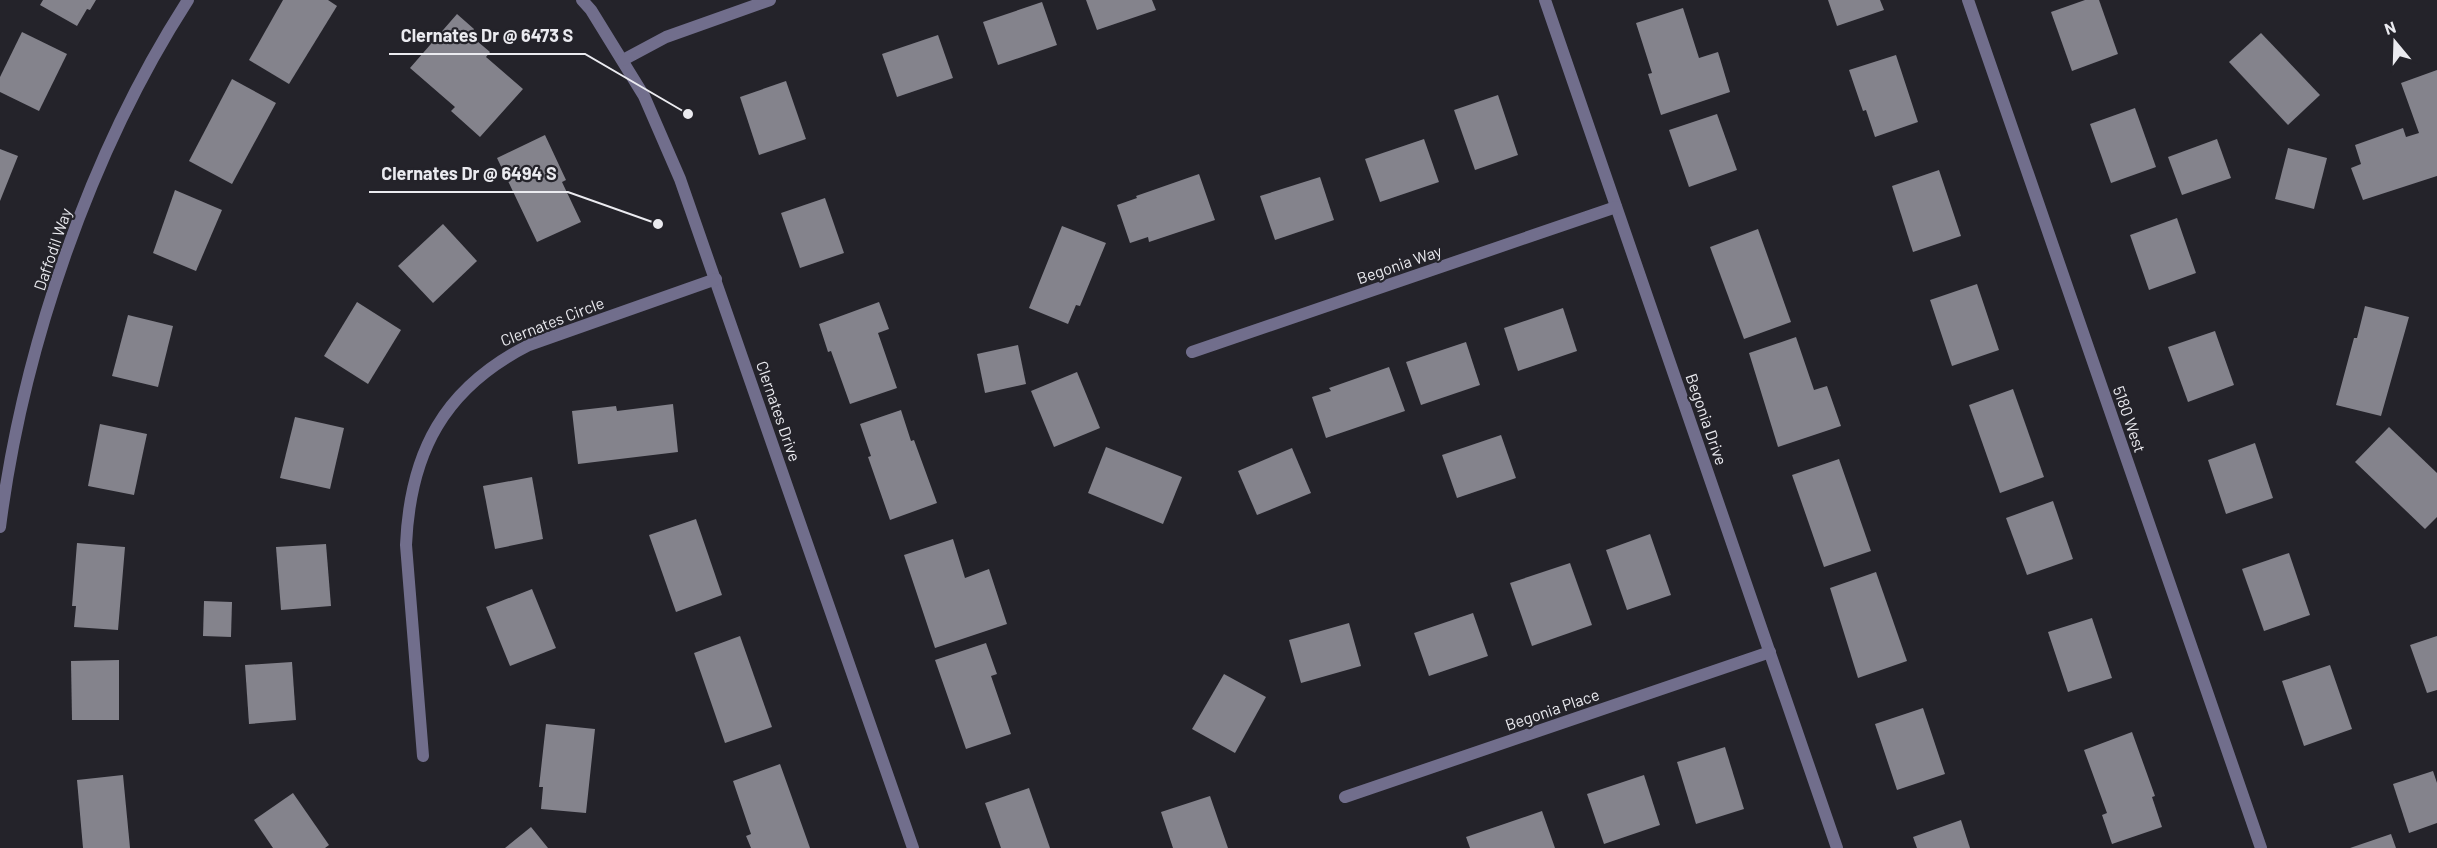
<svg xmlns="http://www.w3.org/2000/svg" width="2437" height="848" viewBox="0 0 2437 848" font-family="Barlow,sans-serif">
	<rect width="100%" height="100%" fill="#24232a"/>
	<g fill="#84838c">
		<path d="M 43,0 L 96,0 L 90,10 L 87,9 L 77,26 L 40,5 Z"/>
		<path d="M 283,0 L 328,0 L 337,6 L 289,84 L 249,60 Z"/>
		<path d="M 1086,0 L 1152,0 L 1156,10 L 1097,30 Z"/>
		<path d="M 1828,0 L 1880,0 L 1884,10 L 1837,26 Z"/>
		<path d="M 2085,0 L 2099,0 L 2118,54 L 2072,71 L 2051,12 Z"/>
		<path d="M 1042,2 L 1057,45 L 998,65 L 983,22 Z"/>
		<path d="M 1683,8 L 1699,58 L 1718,52 L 1730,92 L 1661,115 L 1648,74 L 1652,73 L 1636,23 Z"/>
		<path d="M 457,14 L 474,29 L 473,31 L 478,37 L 477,41 L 490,52 L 486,57 L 523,89 L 480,137 L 451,111 L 455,107 L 410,68 Z"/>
		<path d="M 22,32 L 67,54 L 39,111 L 0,92 L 0,77 Z"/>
		<path d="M 2261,33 L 2320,95 L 2288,125 L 2229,62 Z"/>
		<path d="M 938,35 L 953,78 L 897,97 L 882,54 Z"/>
		<path d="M 1896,55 L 1918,122 L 1875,137 L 1866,110 L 1863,111 L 1849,70 Z"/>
		<path d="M 2437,70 L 2437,176 L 2363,200 L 2351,168 L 2361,164 L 2355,145 L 2403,128 L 2406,137 L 2419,133 L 2401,83 Z"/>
		<path d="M 232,79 L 276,103 L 232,184 L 189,161 Z"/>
		<path d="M 786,81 L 806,139 L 759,155 L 740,97 Z"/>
		<path d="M 1498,95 L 1518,155 L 1475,170 L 1454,110 Z"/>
		<path d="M 2135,108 L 2156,167 L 2111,183 L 2090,124 Z"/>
		<path d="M 1717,114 L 1737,170 L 1689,187 L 1669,130 Z"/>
		<path d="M 545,135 L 566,180 L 562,182 L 581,222 L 537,242 L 497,158 Z"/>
		<path d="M 1424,139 L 1439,182 L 1380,202 L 1365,159 Z"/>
		<path d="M 2217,139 L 2231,178 L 2182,195 L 2168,157 Z"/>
		<path d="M 2288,148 L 2327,158 L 2314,209 L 2275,199 Z"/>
		<path d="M 0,149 L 18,156 L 0,201 Z"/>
		<path d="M 1939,170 L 1961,236 L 1913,252 L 1892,186 Z"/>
		<path d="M 1199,174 L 1215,220 L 1149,242 L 1148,237 L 1130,243 L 1117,205 L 1137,198 L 1136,196 Z"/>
		<path d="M 1320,177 L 1334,220 L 1275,240 L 1260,196 Z"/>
		<path d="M 175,190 L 222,210 L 196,271 L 153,253 Z"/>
		<path d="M 825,198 L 844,253 L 800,268 L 781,213 Z"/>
		<path d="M 2177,218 L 2196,273 L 2149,290 L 2130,235 Z"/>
		<path d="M 443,224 L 477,261 L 433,303 L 398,266 Z"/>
		<path d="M 1062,226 L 1106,243 L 1080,306 L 1076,305 L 1068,324 L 1029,308 Z"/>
		<path d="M 1758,229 L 1791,322 L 1744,339 L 1710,247 Z"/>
		<path d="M 1977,284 L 1999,350 L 1952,366 L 1930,300 Z"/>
		<path d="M 357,302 L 401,330 L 368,384 L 324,356 Z"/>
		<path d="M 879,302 L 889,329 L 878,333 L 897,388 L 850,404 L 831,351 L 828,352 L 819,324 Z"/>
		<path d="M 2365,306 L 2409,317 L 2381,416 L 2336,405 L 2354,338 L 2357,338 Z"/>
		<path d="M 1563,308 L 1577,351 L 1518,371 L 1504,328 Z"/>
		<path d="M 128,315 L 173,326 L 158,387 L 112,376 Z"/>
		<path d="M 2215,331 L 2234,385 L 2188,402 L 2168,347 Z"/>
		<path d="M 1796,337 L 1814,390 L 1827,386 L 1841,426 L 1778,447 L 1749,353 Z"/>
		<path d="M 1466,342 L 1480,385 L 1421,405 L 1406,362 Z"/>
		<path d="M 1018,345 L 1026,384 L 985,393 L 977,354 Z"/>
		<path d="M 1389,367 L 1405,411 L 1326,438 L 1312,397 L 1331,391 L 1329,388 Z"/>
		<path d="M 1077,372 L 1100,428 L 1054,447 L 1031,391 Z"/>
		<path d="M 2013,389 L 2044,477 L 2000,493 L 1969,405 Z"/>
		<path d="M 673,404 L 678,452 L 578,464 L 572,411 L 616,406 L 617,411 Z"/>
		<path d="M 901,410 L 911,441 L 914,440 L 937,503 L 890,520 L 868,457 L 871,456 L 860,424 Z"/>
		<path d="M 295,417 L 344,428 L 330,489 L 280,478 Z"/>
		<path d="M 100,424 L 147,434 L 134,495 L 88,486 Z"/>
		<path d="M 2389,427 L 2437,473 L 2437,517 L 2425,529 L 2355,462 Z"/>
		<path d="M 1501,435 L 1516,478 L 1457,498 L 1442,455 Z"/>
		<path d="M 2255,443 L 2273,498 L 2226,514 L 2208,460 Z"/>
		<path d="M 1106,447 L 1182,477 L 1163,524 L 1088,493 Z"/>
		<path d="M 1292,448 L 1311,493 L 1257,515 L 1238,471 Z"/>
		<path d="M 1839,459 L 1871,551 L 1824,567 L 1792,475 Z"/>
		<path d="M 532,477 L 543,539 L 495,549 L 483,486 Z"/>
		<path d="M 2053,501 L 2073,559 L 2027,575 L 2006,518 Z"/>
		<path d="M 696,519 L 722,595 L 676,612 L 649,535 Z"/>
		<path d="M 1650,534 L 1671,595 L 1627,610 L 1606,550 Z"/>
		<path d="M 953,539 L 965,578 L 989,569 L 1007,624 L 935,648 L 904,555 Z"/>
		<path d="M 77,543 L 125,547 L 118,630 L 74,627 L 76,606 L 72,606 Z"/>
		<path d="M 326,544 L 331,606 L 281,610 L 276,547 Z"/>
		<path d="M 2289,553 L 2310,615 L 2264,631 L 2242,569 Z"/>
		<path d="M 1570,563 L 1592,625 L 1532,646 L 1510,583 Z"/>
		<path d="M 1876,572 L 1907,661 L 1858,678 L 1830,588 Z"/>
		<path d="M 532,589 L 556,648 L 510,666 L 486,607 Z"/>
		<path d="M 204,601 L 232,602 L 231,637 L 203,636 Z"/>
		<path d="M 1473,613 L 1488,656 L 1429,676 L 1414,633 Z"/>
		<path d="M 2092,618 L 2112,678 L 2068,692 L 2048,632 Z"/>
		<path d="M 1349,623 L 1361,666 L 1301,683 L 1289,640 Z"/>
		<path d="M 740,636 L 772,727 L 725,743 L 694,653 Z"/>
		<path d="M 2437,636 L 2437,690 L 2427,693 L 2410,645 Z"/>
		<path d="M 986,643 L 997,674 L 991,676 L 1011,734 L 966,749 L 935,660 Z"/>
		<path d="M 119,660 L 119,720 L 72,720 L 71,661 Z"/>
		<path d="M 292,662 L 296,720 L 249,724 L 245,665 Z"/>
		<path d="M 2330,665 L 2352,729 L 2304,746 L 2282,681 Z"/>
		<path d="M 1224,674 L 1266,697 L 1235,753 L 1192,729 Z"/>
		<path d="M 1923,708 L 1945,774 L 1897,790 L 1875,724 Z"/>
		<path d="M 546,724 L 595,729 L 586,813 L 541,809 L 543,787 L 539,787 Z"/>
		<path d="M 2132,732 L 2155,796 L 2152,797 L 2162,827 L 2112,844 L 2102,815 L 2107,813 L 2084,750 Z"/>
		<path d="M 1725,747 L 1744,809 L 1696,824 L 1677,762 Z"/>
		<path d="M 780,764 L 810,848 L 751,848 L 746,836 L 751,834 L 733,781 Z"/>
		<path d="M 2433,771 L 2437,783 L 2437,823 L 2409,833 L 2393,784 Z"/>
		<path d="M 123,775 L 130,848 L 83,848 L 77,780 Z"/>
		<path d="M 1644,775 L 1660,825 L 1604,844 L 1587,794 Z"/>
		<path d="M 1029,788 L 1050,848 L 1001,848 L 985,803 Z"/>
		<path d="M 293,793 L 329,845 L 325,848 L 273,848 L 254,820 Z"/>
		<path d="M 1210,796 L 1228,848 L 1173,848 L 1161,812 Z"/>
		<path d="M 1542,811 L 1555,848 L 1470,848 L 1466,837 Z"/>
		<path d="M 1961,820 L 1970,848 L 1917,848 L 1913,837 Z"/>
		<path d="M 531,827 L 548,848 L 505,848 Z"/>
		<path d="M 2391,834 L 2396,848 L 2350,848 Z"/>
	</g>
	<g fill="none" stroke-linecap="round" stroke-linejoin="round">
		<g stroke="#716e8c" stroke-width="12">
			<path d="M 582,0 L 591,10 L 644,96 L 680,179 L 913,848"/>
			<path d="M 1545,0 L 1837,848"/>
			<path d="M 1968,0 L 2261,848"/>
			<path d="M 623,60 L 666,37 L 770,0"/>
			<path d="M 1192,352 L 1616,207"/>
			<path d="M 0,527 C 23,348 90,152 188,0"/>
			<path d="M 423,756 L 406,545 C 410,452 444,388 529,345 L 716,279"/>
			<path d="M 1345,797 L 1770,652"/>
		</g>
	</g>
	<g text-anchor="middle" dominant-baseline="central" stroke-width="4.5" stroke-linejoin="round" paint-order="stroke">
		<g font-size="16" fill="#ebebf0" stroke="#24232a">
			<text transform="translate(52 249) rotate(-71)">Daffodil Way</text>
			<text transform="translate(1399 264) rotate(-19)">Begonia Way</text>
			<text transform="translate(552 321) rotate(-21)">Clernates Circle</text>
			<text transform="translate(779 411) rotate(71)">Clernates Drive</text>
			<text transform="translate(1707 419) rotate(71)">Begonia Drive</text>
			<text transform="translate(2130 419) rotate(71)">5180 West</text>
			<text transform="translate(1552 709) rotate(-19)">Begonia Place</text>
		</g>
	</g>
	<path fill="none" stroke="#ebebf0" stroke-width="2" d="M688 114L585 54H389M658 224L568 192H369"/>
	<g fill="#ebebf0" stroke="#24232a" stroke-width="2">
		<circle cx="688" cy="114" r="6"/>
		<circle cx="658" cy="224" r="6"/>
	</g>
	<g font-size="18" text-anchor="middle" font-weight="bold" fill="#ebebf0" stroke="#24232a" stroke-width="4.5" stroke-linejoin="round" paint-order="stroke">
		<text x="487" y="42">Clernates Dr @ 6473 S</text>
		<text x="469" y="180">Clernates Dr @ 6494 S</text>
	</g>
	<g transform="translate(2395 42) rotate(341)" stroke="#24232a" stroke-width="4.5" paint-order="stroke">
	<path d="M0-4.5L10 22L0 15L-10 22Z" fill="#ebebf0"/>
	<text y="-9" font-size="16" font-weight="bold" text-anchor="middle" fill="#ebebf0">N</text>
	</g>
</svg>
